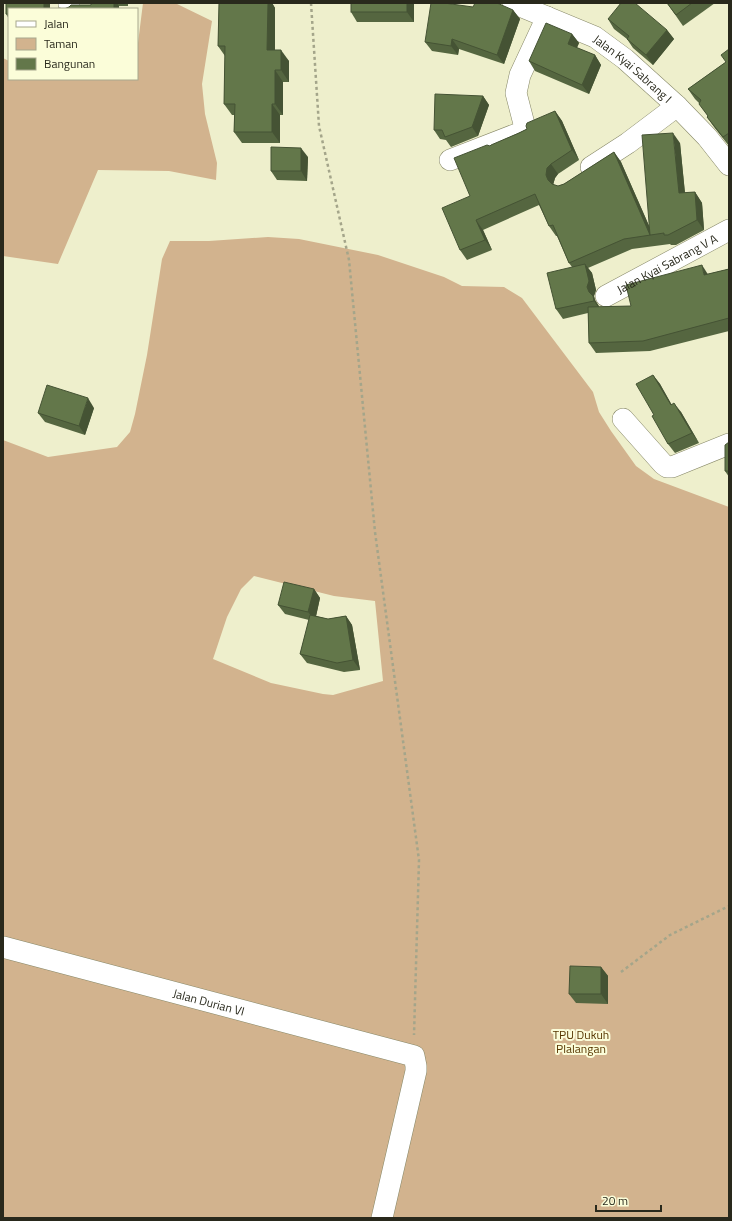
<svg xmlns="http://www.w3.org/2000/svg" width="732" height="1221" viewBox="0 0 732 1221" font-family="'Titillium Web',sans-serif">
	<rect width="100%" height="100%" fill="#eeefcc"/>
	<g fill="#d2b38e" fill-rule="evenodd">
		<path d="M 143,3 L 175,3 L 212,21 L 202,84 L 205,114 L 217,163 L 216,180 L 169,171 L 98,170 L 58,264 L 3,256 L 3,58 L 9,61 L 9,79 L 137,79 L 137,51 Z"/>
		<path d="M 268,237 L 299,239 L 378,255 L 444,277 L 462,286 L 504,287 L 522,298 L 593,392 L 599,412 L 611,431 L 636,466 L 654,479 L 729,507 L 729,1218 L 3,1218 L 3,440 L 48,457 L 117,447 L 130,432 L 135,414 L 147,355 L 162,259 L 170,241 L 209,241 ZM 254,576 L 334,596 L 375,601 L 383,681 L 333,695 L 323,694 L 271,683 L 213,659 L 227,617 L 241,589 Z"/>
	</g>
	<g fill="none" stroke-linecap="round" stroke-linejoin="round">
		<g stroke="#878868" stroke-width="22">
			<g id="minor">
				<path id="s1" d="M 513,3 L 595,37 L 625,59 L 677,106 L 707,137 L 729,165"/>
				<path d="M 69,5 L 69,3"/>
				<path d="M 450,160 L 522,132 L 524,124 L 516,93 L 520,75 L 547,17"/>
				<path d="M 591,167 L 628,143 L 677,106"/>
				<path id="s2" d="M 606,296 L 729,230"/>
				<path d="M 623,419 L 663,464 L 667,467 L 672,467 L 729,444"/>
				<path id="s3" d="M 3,947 L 414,1056 L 416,1066 L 416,1071 L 382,1218"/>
			</g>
		</g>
		<g stroke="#a4a58a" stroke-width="2.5" stroke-dasharray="3 3" stroke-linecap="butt">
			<path d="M 311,3 L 319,126 L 349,260 L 375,532 L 419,860 L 414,1035"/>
			<path d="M 621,972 L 670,935 L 729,906"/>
		</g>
		<use href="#minor" stroke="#fff" stroke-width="21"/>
	</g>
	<g fill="#556640">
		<path d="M 6,3 L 50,3 L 50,9 L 9,9 L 9,19 L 6,14 Z"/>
		<path d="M 91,3 L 128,3 L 128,6 L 119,6 L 119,9 L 64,9 L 69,7 L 91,5 Z"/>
		<path d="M 219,3 L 272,3 L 275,8 L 275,50 L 289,61 L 289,82 L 283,82 L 283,115 L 280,115 L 280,143 L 242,143 L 234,132 L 234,115 L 232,115 L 224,104 L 225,56 L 218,46 Z"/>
		<path d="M 414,3 L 414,22 L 357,22 L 351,12 Z"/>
		<path d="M 667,3 L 715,3 L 683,26 Z"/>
		<path d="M 473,7 L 513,10 L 520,19 L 504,64 L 459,49 L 458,55 L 432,51 L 425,42 Z"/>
		<path d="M 608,19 L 667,30 L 674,39 L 653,65 L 633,48 L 627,39 L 614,29 Z"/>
		<path d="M 572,34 L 579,43 L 577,48 L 595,55 L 601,65 L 589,94 L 535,71 L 529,61 Z"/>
		<path d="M 729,49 L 729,146 L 714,127 L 707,117 L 708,116 L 699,103 L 695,99 L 688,89 L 726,62 Z"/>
		<path d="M 483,96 L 489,105 L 478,136 L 451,147 L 446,140 L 440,139 L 434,130 Z"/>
		<path d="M 555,111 L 562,121 L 579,160 L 558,174 L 555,178 L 553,185 L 558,186 L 564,184 L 614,152 L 621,162 L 650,228 L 680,143 L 685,193 L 695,192 L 702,203 L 704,230 L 676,245 L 671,245 L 670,244 L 632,249 L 588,268 L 592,273 L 596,290 L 594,296 L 595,300 L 599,307 L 631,306 L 708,274 L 729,269 L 729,331 L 650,351 L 596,353 L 589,343 L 588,313 L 563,319 L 556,309 L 572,267 L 569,263 L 557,236 L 556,236 L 549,226 L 539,205 L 483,230 L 492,250 L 467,260 L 460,250 L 470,196 L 490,146 L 527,129 Z"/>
		<path d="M 308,157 L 307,181 L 277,180 L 271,171 Z"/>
		<path d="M 653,375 L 660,384 L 671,404 L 681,412 L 699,443 L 675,453 L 668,444 L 654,415 Z"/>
		<path d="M 94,408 L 85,435 L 45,422 L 38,413 Z"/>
		<path d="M 729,442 L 729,477 L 725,471 Z"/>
		<path d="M 314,589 L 320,598 L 316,616 L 328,619 L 346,616 L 352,625 L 360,670 L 344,672 L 307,663 L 300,654 L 309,620 L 285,614 L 278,605 Z"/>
		<path d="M 601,967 L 608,976 L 608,1004 L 576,1003 L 569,994 Z"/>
	</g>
	<g fill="#455334">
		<rect x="44" y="3" width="6" height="6"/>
		<path d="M 114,3 L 117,3 L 119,6 L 119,9 L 114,9 Z"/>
		<path d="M 268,3 L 272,3 L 275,8 L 275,61 L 267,50 Z"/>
		<path d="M 407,3 L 414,3 L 414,22 L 407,12 Z"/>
		<path d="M 513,10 L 520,19 L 504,64 L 497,55 Z"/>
		<path d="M 667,30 L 674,39 L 653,65 L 646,55 Z"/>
		<path d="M 572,34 L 579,43 L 574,53 L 568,44 Z"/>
		<path d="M 452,39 L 459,49 L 458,55 L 451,46 Z"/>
		<path d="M 281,50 L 289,61 L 289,82 L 281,70 Z"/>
		<path d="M 595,55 L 601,65 L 589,94 L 582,85 Z"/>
		<path d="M 275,70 L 283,82 L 283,115 L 275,104 Z"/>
		<path d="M 483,96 L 489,105 L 478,136 L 472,127 Z"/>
		<path d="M 272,104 L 280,115 L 280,143 L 272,132 Z"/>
		<path d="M 555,111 L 562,121 L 579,160 L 572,150 Z"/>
		<path d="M 673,133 L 680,143 L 686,204 L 679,193 Z"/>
		<path d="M 301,148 L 308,157 L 307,181 L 301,171 Z"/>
		<path d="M 614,152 L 621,162 L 653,235 L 650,235 Z"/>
		<path d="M 551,164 L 558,174 L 555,178 L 553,185 L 548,180 L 546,175 L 547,168 Z"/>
		<path d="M 695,192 L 702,203 L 704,230 L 697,220 Z"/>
		<path d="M 476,220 L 483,230 L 492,250 L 485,240 Z"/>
		<path d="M 585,264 L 592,273 L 596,290 L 594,296 L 595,300 L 599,306 L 600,310 L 594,301 L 589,292 L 587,287 Z"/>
		<path d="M 702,265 L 709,276 L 704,275 Z"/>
		<path d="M 653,375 L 660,384 L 677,414 L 671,405 Z"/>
		<path d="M 88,398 L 94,408 L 85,435 L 79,426 Z"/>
		<path d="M 674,403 L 681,412 L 699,443 L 692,433 Z"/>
		<path d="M 314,589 L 320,598 L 315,621 L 308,612 Z"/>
		<path d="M 346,616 L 352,625 L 360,670 L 353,660 Z"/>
		<path d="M 601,967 L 608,976 L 608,1004 L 601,994 Z"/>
	</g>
	<g fill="#63774a" stroke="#455334">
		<path d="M 6,3 L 44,3 L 44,9 L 9,9 L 9,14 L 6,14 Z"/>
		<path d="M 91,3 L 114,3 L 114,9 L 59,9 L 59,8 L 64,9 L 69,7 L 71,5 L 91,5 Z"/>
		<path d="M 219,3 L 268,3 L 267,50 L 281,50 L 281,70 L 275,70 L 275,104 L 272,104 L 272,132 L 234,132 L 235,104 L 224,104 L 225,46 L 218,46 Z"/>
		<rect x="351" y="3" width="56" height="9"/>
		<path d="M 431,3 L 444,3 L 473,7 L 475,3 L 497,3 L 513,10 L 497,55 L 452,39 L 451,46 L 425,42 Z"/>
		<path d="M 621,3 L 635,3 L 667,30 L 646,55 L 627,39 L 629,36 L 608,19 Z"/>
		<path d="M 667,3 L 692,3 L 676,15 Z"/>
		<path d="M 546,23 L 572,34 L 568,44 L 595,55 L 582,85 L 529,61 Z"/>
		<path d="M 729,49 L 729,133 L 723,137 L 707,117 L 708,116 L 699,104 L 701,100 L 688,89 L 726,62 L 721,55 Z"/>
		<path d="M 435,94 L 483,96 L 472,127 L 445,137 L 442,130 L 434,130 Z"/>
		<path d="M 555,111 L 572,150 L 551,164 L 547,168 L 546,175 L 548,180 L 552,184 L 558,186 L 564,184 L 614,152 L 650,235 L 642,135 L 673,133 L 679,193 L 695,192 L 697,220 L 668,235 L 664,235 L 664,233 L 624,239 L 569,263 L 553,225 L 549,226 L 535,194 L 476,220 L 485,240 L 460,250 L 442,208 L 470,196 L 454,158 L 487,145 L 490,146 L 491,145 L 519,133 L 527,129 L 526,126 L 527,123 Z"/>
		<path d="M 271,147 L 301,148 L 301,171 L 271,171 Z"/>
		<path d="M 585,264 L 589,281 L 587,287 L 589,292 L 593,296 L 594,301 L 556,309 L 547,273 Z"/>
		<path d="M 702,265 L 704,275 L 729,269 L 729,318 L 643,341 L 589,343 L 588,307 L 631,306 L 626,285 Z"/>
		<path d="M 653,375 L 671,405 L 674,403 L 692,433 L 668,444 L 652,416 L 654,415 L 636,384 Z"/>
		<path d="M 47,385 L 88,398 L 79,426 L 38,413 Z"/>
		<path d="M 729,442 L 729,471 L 725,471 L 725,445 Z"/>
		<path d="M 284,582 L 314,589 L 308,612 L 278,605 Z"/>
		<path d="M 310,615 L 328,619 L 346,616 L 353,660 L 337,663 L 300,654 Z"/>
		<path d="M 570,966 L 601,967 L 601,994 L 569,994 Z"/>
	</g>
	<g text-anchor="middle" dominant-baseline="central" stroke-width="4" stroke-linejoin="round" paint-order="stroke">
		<g font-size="12" fill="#29291c" stroke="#fbfdd9">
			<text stroke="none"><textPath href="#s1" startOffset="138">Jalan Kyai Sabrang I</textPath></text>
			<text stroke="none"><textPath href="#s2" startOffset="69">Jalan Kyai Sabrang V A</textPath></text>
			<text stroke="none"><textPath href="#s3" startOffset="213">Jalan Durian VI</textPath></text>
		</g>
		<g font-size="12" fill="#573600" stroke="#fbfdd9">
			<text x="581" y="1034">TPU Dukuh<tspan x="581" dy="14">Plalangan</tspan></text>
		</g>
	</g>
	<rect width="732" height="1221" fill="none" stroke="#29291c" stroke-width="8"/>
	<rect x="8" y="8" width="130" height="72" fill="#fbfdd9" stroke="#a7a88d"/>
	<rect x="16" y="21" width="20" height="6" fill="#ffffff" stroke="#a7a88d"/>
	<text x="44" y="28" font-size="12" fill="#29291c">Jalan</text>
	<rect x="16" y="38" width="20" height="12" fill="#d2b38e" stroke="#a7a88d"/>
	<text x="44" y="48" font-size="12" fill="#29291c">Taman</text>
	<rect x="16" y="58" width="20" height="12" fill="#63774a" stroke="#a7a88d"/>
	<text x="44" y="68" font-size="12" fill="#29291c">Bangunan</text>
	<path d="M596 1205v6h65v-6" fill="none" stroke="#29291c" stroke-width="2"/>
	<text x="602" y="1205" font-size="12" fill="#29291c" stroke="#fbfdd9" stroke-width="3" paint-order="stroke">20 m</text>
</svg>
